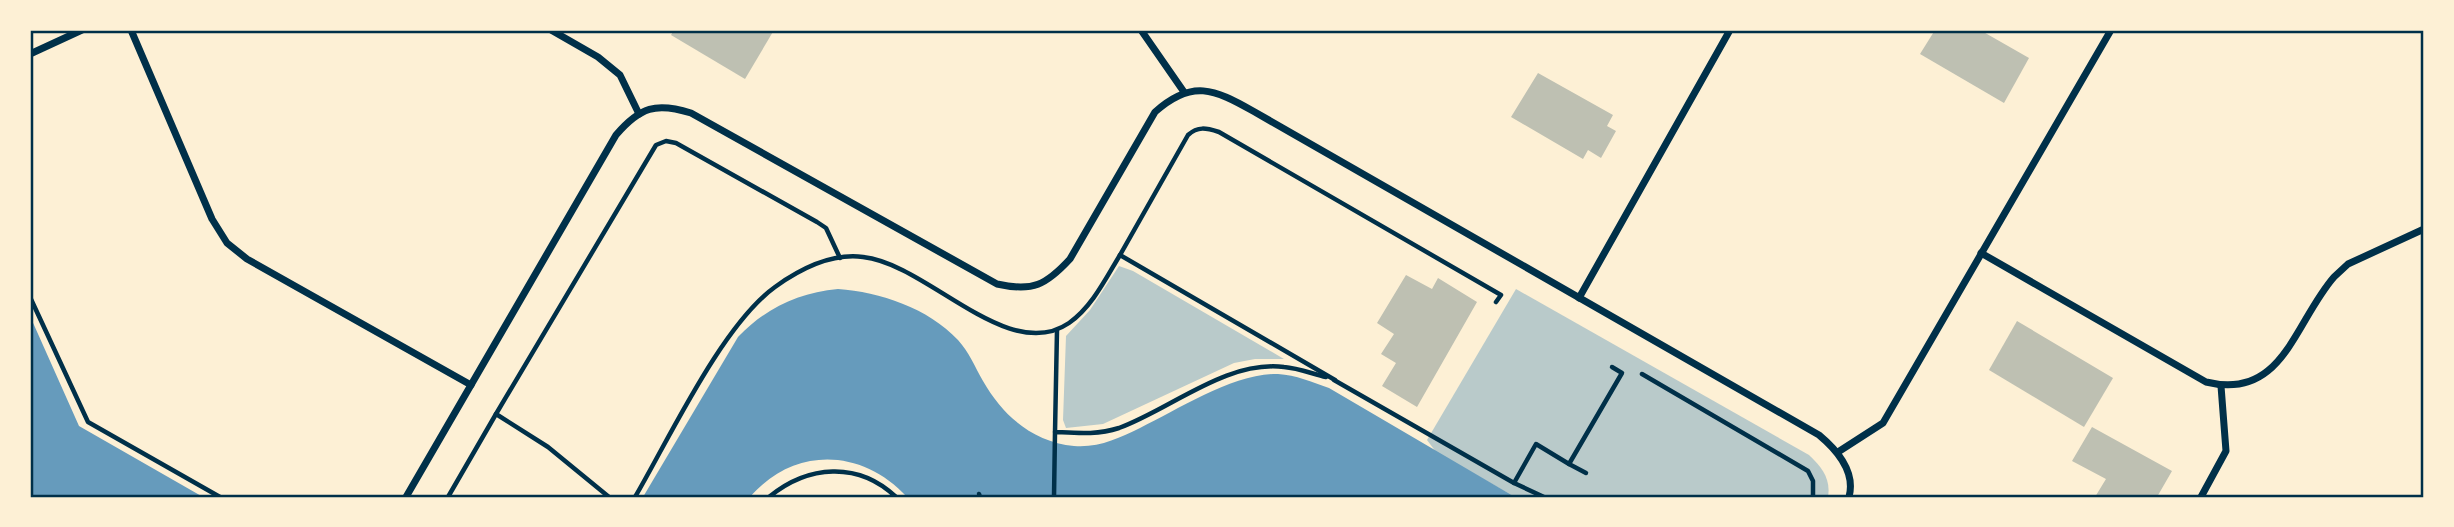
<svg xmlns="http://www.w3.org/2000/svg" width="2454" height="527" viewBox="0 0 2454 527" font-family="Georgia,serif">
	<rect width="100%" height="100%" fill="#fdf0d5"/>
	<g fill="#b9caca">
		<path d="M 1119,266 L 1133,271 L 1284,359 L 1255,359 L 1234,363 L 1103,424 L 1066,428 L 1063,420 L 1066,336 L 1090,310 Z"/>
		<path d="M 1516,289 L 1809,455 C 1822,467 1831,479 1828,497 L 1515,497 L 1436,452 L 1427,440 Z"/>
	</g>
	<g fill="#669bbc">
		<path d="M 838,289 C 880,292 928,308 958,340 C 969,352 975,367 983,381 C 1003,416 1033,442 1074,446 C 1099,448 1119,438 1140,428 C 1179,409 1234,373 1278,374 C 1296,375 1312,382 1329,388 L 1515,497 L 907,497 C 862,448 794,446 750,497 L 643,497 L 738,337 C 766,308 798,293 838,289 Z"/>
		<path d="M 30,316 L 79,426 L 203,497 L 30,497 Z"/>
	</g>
	<g fill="#bec0b2">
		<path d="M 674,30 L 774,30 L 745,79 L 671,35 Z"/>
		<path d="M 1935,30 L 1980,30 L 2029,58 L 2004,103 L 1920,54 Z"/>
		<path d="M 1538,73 L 1613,115 L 1607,126 L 1616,131 L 1601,158 L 1588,150 L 1583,159 L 1511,117 Z"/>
		<path d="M 1406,275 L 1432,289 L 1438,278 L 1477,302 L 1417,407 L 1382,386 L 1396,363 L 1381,354 L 1394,334 L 1377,323 Z"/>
		<path d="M 2017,321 L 2113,378 L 2084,427 L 1989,370 Z"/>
		<path d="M 2092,427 L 2172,471 L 2157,497 L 2095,497 L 2106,479 L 2072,461 Z"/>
	</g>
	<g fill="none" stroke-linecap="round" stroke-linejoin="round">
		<g stroke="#003049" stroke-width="4.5">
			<path d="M 1120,255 L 1188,135 C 1198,126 1206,128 1219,132 L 1501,295 L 1496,302"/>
			<path d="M 30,297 L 88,422 L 220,497"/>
			<path d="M 1057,330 L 1055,432 C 1077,433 1097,435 1119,428 C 1171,409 1226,360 1284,367 C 1298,368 1313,374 1326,377"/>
			<path d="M 1642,374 L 1808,471 L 1813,481 L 1813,497"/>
			<path d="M 1334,380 L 1514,483"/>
			<path d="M 496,414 L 656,145 L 666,141 L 676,143 L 817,222 L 826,228 L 840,258"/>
			<path d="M 1586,473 L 1569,464 L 1622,373 L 1612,367"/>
			<path d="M 979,494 L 980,497"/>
			<path d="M 448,497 L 496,414 L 548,447 L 609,497"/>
			<path d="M 635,497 C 669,439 722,325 775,287 C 800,269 832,253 863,257 C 928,264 1008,365 1069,323 C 1092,307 1106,278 1120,255 L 1335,380"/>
			<path d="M 769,497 C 808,465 858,461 896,497"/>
			<path d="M 1054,497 L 1055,432"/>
			<path d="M 1544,497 L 1514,483 L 1536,444 L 1569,464"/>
		</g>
		<g stroke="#003049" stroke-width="7">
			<path d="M 131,30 L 212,219 L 227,243 L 247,259 L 471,385"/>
			<path d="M 551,30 L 598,57 L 620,75 L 639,114"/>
			<path d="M 1141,30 L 1184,92"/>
			<path d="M 30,54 L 82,30"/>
			<path d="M 1981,253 L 2206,382 C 2283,401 2294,323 2334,277 L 2348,264 L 2424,229"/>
			<path d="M 1579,298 L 1730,30"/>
			<path d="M 1838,452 L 1883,423 L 2111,30"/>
			<path d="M 406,497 L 616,135 C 640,107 656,102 691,113 L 997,284 C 1033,292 1046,285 1070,259 L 1155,112 C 1192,79 1214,89 1253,111 L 1819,435 C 1837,450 1856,471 1849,497"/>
			<path d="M 2201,497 L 2226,451 L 2221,386"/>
		</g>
	</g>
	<rect width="2454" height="527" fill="none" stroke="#fdf0d5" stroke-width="63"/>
	<rect x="32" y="32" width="2390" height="464" fill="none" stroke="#003049" stroke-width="2.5"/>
</svg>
